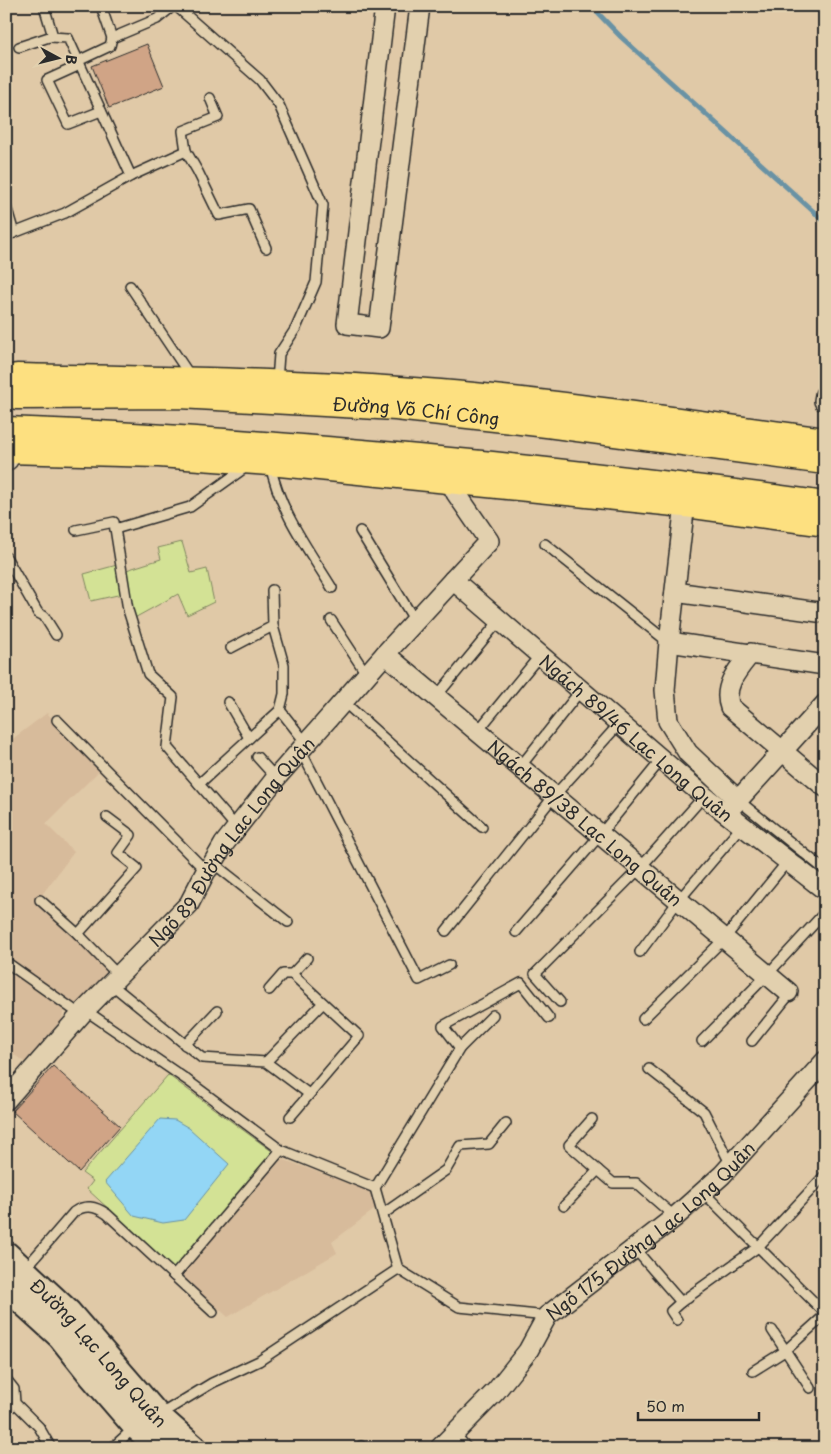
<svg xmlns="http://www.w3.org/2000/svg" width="831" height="1454" viewBox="0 0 831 1454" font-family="'Playpen Sans',sans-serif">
	<rect width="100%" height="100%" fill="#e0c9a7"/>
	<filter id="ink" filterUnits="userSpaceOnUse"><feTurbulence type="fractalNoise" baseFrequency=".02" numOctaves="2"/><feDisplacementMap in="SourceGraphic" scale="10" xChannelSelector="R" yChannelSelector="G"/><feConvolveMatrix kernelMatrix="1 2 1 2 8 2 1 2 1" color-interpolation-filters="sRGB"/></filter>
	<g filter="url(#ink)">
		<g fill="#d7bb9b">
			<path d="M 47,713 L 100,770 L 46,824 L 74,852 L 41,896 L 108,972 L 79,1004 L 64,1006 L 62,1020 L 26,1063 L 6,1049 L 6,744 Z"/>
			<path d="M 282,1159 L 372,1192 L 375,1209 L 332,1242 L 337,1253 L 228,1317 L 181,1275 Z"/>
		</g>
		<g fill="#d3e295" stroke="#7f8660">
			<path d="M 182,542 L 191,573 L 207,569 L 214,602 L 187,615 L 178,594 L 129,621 L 122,594 L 91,601 L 84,574 L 117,565 L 120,572 L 161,559 L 158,548 Z"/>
			<path d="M 168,1075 L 273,1152 L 174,1269 L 87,1189 L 93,1181 L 82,1173 Z"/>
		</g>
		<path fill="#93d6f5" stroke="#6992a4" d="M 160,1119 L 175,1120 L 189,1128 L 229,1164 L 184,1220 L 163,1223 L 134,1216 L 105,1182 Z"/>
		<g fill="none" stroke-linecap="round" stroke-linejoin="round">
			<path stroke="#6992a4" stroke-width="5" d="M 591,6 L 621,37 L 825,222"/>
		</g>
		<g fill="#d0a486" stroke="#2b2b2b">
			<path d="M 147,44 L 164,86 L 109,108 L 92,66 Z"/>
			<path d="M 53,1066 L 120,1126 L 79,1172 L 12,1111 Z"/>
		</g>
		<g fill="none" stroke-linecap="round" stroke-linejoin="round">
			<g stroke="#2b2b2b" stroke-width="12">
				<g id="service">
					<path d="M 101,6 L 112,38"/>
					<path d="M 176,6 L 260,80 L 279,105 L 323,205 L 316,282 L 296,328 L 279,354 L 277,381"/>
					<path d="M 50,37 L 68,38 L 131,176"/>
					<path d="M 19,47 L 52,36 L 52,33 L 44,6"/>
					<path d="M 78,61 L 110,46 L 112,38 L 157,19 L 173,6"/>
					<path d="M 80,65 L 47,80 L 68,124 L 101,111"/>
					<path d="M 186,151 L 183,131 L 218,117 L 210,98"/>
					<path d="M 6,206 L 14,233"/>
					<path d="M 6,236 L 65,213 L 131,176 L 186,151 L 198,172 L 219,215 L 249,209 L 266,248"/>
					<path d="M 130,286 L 191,377"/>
					<path d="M 270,464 C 279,510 308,549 332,588"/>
					<path d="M 6,468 L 12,463 L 18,452"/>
					<path d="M 115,529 L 190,507 L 246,467"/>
					<path d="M 76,530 L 114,522 L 128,610 L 148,674 L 173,697 L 167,747 L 237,828"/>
					<path d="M 360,531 L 415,621"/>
					<path d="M 545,544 L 668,642"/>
					<path d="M 6,557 L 38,613 L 44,616 L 56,635"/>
					<path d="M 272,590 L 273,626 L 284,665 L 284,694 L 280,710"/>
					<path d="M 331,620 L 367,675"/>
					<path d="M 231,648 L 273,626"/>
					<path d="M 436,697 L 499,621"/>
					<path d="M 228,702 L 249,738"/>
					<path d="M 344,702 L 482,827"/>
					<path d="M 57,720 L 206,871"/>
					<path d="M 477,732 L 540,655"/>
					<path d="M 300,749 L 419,980 L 449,965"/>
					<path d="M 257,757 L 276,778"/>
					<path d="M 520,767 L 581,690"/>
					<path d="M 199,784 L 280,710 L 306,743"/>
					<path d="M 738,800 L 825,870"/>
					<path d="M 213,863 L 288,922"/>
					<path d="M 40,900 L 78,934 L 119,976"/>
					<path d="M 446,931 L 554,796 L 620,723"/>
					<path d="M 516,932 L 600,835 L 662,759"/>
					<path d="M 78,934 L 137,868 L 118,853 L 131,835 L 107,817"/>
					<path d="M 640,952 L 679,900 L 742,826"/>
					<path d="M 6,962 L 81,1015"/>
					<path d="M 111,984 L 202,1058 L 266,1062 L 309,1094"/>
					<path d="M 269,990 L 283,974 L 292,974"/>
					<path d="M 560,1002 L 535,974 L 640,868 L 704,796"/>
					<path d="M 85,1010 L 187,1080 L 281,1150 L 375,1188"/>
					<path d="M 493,1015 L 460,1048 L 375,1188 L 398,1269 L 459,1307 L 547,1316"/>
					<path d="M 643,1019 L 724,939 L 787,862"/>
					<path d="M 702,1041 L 767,975 L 825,912"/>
					<path d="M 752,1041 L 789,995 L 788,992"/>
					<path d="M 185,1045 L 217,1011"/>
					<path d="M 460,1048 L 443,1026 L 521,983 L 549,1018"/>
					<path d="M 266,1062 L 323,1003"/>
					<path d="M 649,1069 L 704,1112 L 731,1165"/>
					<path d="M 290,1117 L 359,1036 L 292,974 L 307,958"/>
					<path d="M 592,1119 L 569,1145 L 613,1183 L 636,1183 L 675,1217"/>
					<path d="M 703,1192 L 825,1313"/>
					<path d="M 564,1206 L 598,1170"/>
					<path d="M 383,1214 L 446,1170 L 460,1146 L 489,1144 L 506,1123"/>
					<path d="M 635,1249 L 681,1302 L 758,1247 L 825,1175"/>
					<path d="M 24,1270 L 74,1212 C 85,1204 95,1206 107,1214 L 213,1312"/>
					<path d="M 174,1276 L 281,1150"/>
					<path d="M 677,1320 L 671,1311 L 681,1302"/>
					<path d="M 772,1330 L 810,1388"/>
					<path d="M 753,1371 L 785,1351 L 825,1315"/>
					<path d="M 6,1379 L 14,1389 L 15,1403 L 39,1427 L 51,1448"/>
					<path d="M 6,1412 L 15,1403"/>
					<path d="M 159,1415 L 212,1383 L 259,1361 L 398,1269"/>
					<path d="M 454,1433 L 467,1448"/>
					<path d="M 361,1446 L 363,1448"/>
					<path d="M 112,1448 L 134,1428"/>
				</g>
			</g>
			<g stroke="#2b2b2b" stroke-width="22">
				<g id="minor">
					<path d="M 385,6 L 347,324 L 379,328 L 420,6"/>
					<path d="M 824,401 L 825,395"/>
					<path d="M 685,503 L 669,642 L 665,690 L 668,721 L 688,753 L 738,800"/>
					<path id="s1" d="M 453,580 L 704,796 L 825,890"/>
					<path d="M 675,592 L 825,613"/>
					<path d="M 669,642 L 825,665"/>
					<path d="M 751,653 C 739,668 722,686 730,707 L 825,787"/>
					<path id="s2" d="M 385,654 L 788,992"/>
					<path d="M 730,809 L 825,704"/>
					<path id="s3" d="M 6,1100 L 85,1010 L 189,904 L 206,871 L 213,863 L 224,844 L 276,778 L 385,654 L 489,541 L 456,493 L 449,479"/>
					<path id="s4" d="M 440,1448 L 496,1391 L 528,1351 L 547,1316 L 675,1217 L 722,1175 L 825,1061"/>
				</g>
			</g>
			<g stroke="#2b2b2b" stroke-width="30">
				<g id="secondary">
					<path id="s5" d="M 6,1255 L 68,1313 L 157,1416 L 193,1448"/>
					<path d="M 6,1286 L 61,1336 L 92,1375 L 136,1426 L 161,1448"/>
				</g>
			</g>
			<g stroke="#2b2b2b" stroke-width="31">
				<g id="primary">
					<path d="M 6,381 L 17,378 C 158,381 299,382 440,394 C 569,405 697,425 825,442"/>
					<path d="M 6,449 L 159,453 L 270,461 L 685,503 L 825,522"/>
				</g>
			</g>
			<g stroke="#2b2b2b" stroke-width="31">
				<g id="trunk">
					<path id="s6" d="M 6,393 L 17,395 L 179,394 L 396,406 L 547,423 L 825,460"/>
					<path d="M 6,431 C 169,437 331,450 492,466 C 604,478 714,490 825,506"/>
				</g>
			</g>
			<use href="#service" stroke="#e2d0ae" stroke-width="9"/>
			<use href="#minor" stroke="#e2d0ae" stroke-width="19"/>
			<use href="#secondary" stroke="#e2d0ae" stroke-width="26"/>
			<use href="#primary" stroke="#fde080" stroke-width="28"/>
			<use href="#trunk" stroke="#fde080" stroke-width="28"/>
		</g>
	</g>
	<g text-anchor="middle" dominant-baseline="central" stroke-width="4" stroke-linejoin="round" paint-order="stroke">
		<g font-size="18" fill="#2b2b2b" stroke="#e2d0ae">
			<text stroke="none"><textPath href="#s6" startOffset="411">Đường Võ Chí Công</textPath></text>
			<text stroke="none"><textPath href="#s1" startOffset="242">Ngách 89/46 Lạc Long Quân</textPath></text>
			<text stroke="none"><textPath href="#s2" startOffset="262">Ngách 89/38 Lạc Long Quân</textPath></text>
			<text stroke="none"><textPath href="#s3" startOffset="344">Ngõ 89 Đường Lạc Long Quân</textPath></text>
			<text stroke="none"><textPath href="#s4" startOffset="305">Ngõ 175 Đường Lạc Long Quân</textPath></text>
			<text stroke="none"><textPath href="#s5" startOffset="135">Đường Lạc Long Quân</textPath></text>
		</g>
	</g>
	<rect width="831" height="1454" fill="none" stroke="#e2d0ae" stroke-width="25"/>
	<rect x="12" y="12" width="806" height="1429" fill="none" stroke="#2b2b2b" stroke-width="2" filter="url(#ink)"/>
	<g transform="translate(58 58) rotate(97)" stroke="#e2d0ae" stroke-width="4" paint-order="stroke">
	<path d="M0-4L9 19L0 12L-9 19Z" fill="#2b2b2b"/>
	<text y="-8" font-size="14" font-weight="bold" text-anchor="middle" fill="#2b2b2b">B</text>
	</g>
	<path d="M638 1412v8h121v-8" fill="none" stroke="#2b2b2b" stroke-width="2.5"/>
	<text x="646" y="1412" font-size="15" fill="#2b2b2b" stroke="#e2d0ae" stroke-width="4" paint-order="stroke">50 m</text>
</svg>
